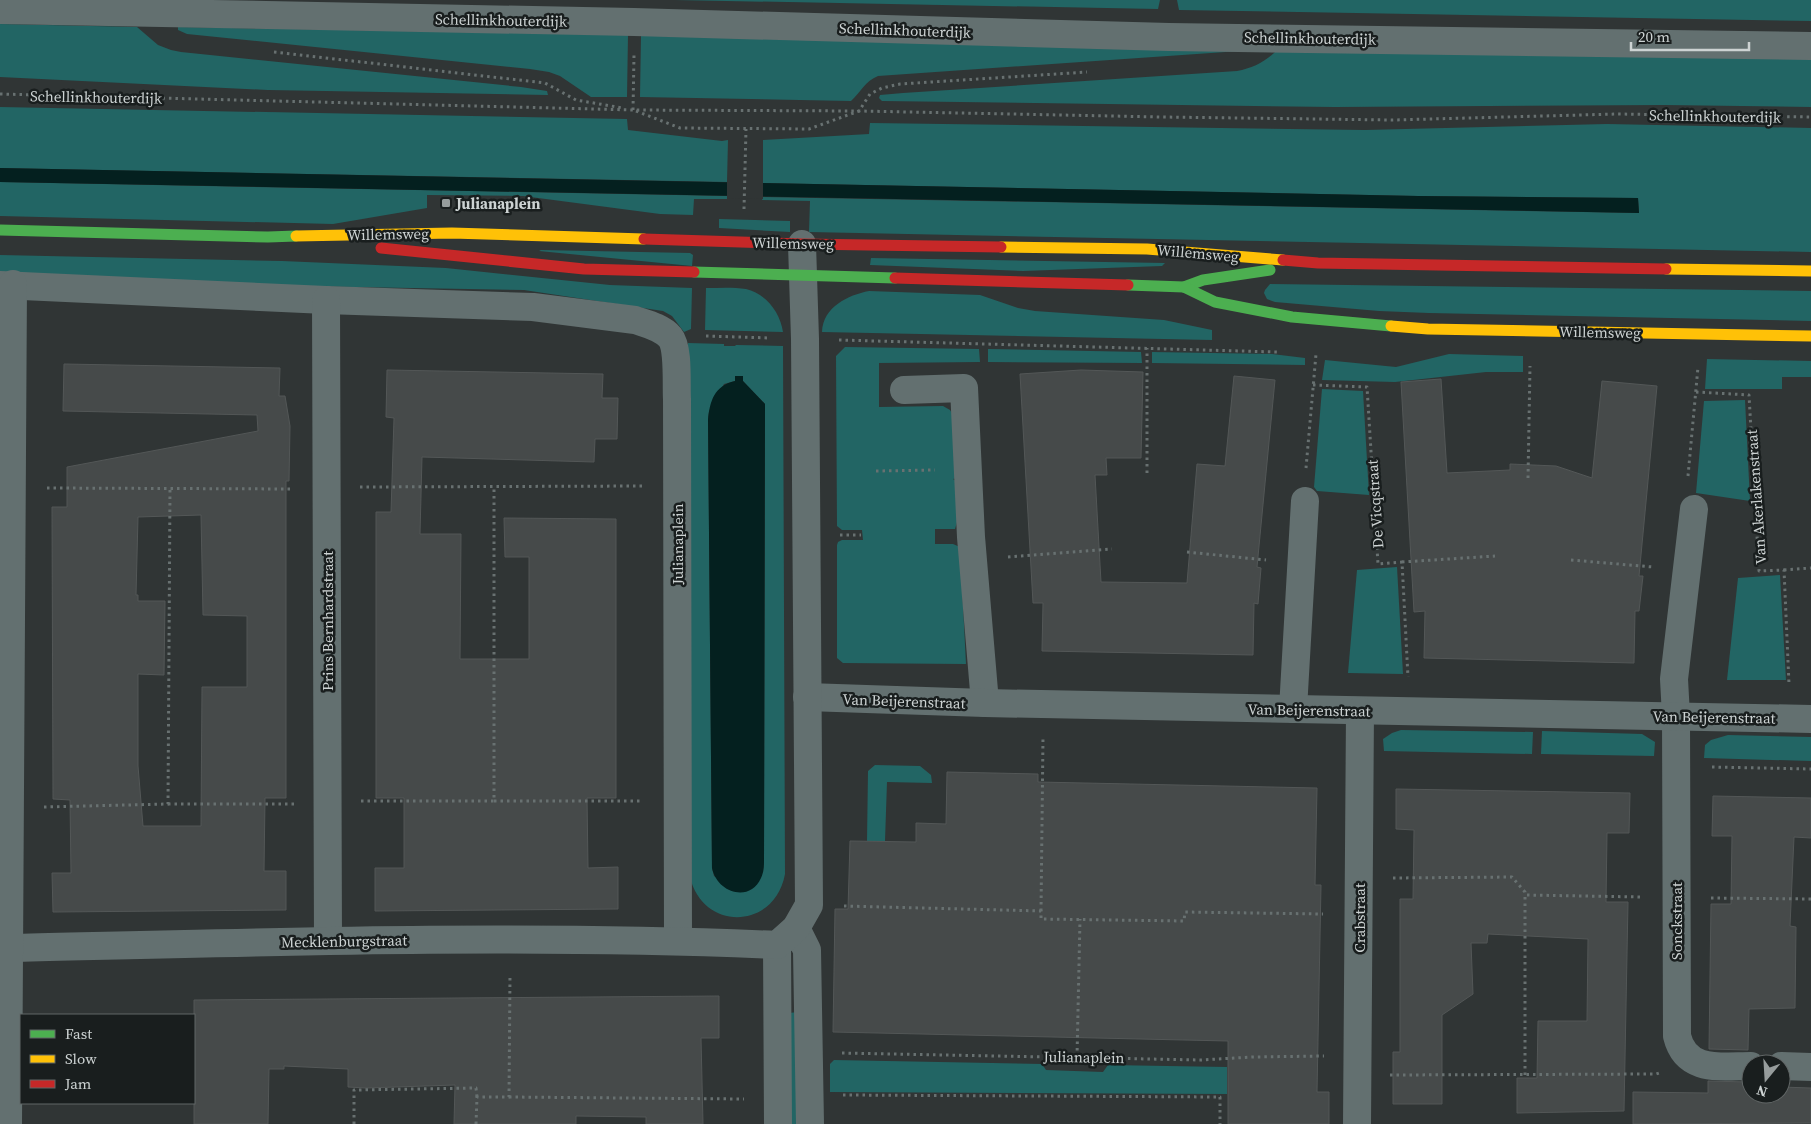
<svg xmlns="http://www.w3.org/2000/svg" width="1811" height="1124" viewBox="0 0 1811 1124" font-family="'Source Serif 4',serif">
	<rect width="100%" height="100%" fill="#303535"/>
	<g fill="#226564" fill-rule="evenodd">
		<path d="M 675,0 L 1160,0 L 1158,9 Z"/>
		<path d="M 1177,0 L 1811,0 L 1811,21 L 1179,10 Z"/>
		<path d="M 0,24 L 137,27 L 158,45 L 171,50 L 181,52 L 521,87 L 547,91 L 548,95 L 268,90 L 0,77 Z"/>
		<path d="M 178,27 L 628,35 L 627,97 L 591,97 L 560,76 L 549,72 L 530,69 L 187,34 L 178,30 Z"/>
		<path d="M 641,35 L 1240,51 L 878,76 C 865,81 861,92 851,101 L 640,97 Z"/>
		<path d="M 1279,48 L 1811,57 L 1811,107 L 1664,105 L 1335,107 L 882,101 L 879,98 L 880,95 L 903,93 L 1237,71 C 1254,68 1267,61 1279,48 Z"/>
		<path d="M 0,107 L 627,119 L 628,130 L 722,141 L 728,140 L 727,182 L 0,168 Z"/>
		<path d="M 870,123 L 1365,130 L 1607,124 L 1811,128 L 1811,252 L 809,232 L 810,201 L 762,200 L 763,197 L 1639,213 L 1638,198 L 1418,196 L 763,183 L 763,140 L 869,134 Z"/>
		<path d="M 0,182 L 727,196 L 727,199 L 694,199 L 693,215 L 660,214 L 523,196 L 427,195 L 427,208 L 333,224 L 0,216 Z"/>
		<path d="M 719,219 L 790,221 L 790,232 L 719,228 Z"/>
		<path d="M 541,250 L 690,253 L 693,255 L 692,266 L 539,251 Z"/>
		<path d="M 0,255 L 282,261 L 446,268 L 610,285 L 692,288 L 691,329 L 684,332 L 672,316 L 663,311 L 524,290 L 0,281 Z"/>
		<path d="M 871,258 L 1165,263 L 1162,266 L 1023,271 L 870,265 Z"/>
		<path d="M 1270,284 L 1811,291 L 1811,321 L 1429,313 L 1379,311 L 1275,302 L 1267,299 L 1264,293 L 1265,290 Z"/>
		<path d="M 706,288 C 719,288 733,287 746,289 C 766,294 780,312 783,332 L 705,330 Z"/>
		<path d="M 869,291 L 980,295 L 1018,308 L 1035,311 L 1164,320 L 1212,330 L 1212,340 L 822,332 C 823,307 848,295 869,291 Z"/>
		<path d="M 688,343 L 724,344 L 724,346 L 735,346 L 736,345 L 783,346 L 785,874 C 775,930 703,932 690,877 ZM 735,376 L 743,377 L 743,381 L 765,404 L 764,859 L 763,872 L 748,890 L 738,892 L 714,876 L 712,868 L 708,420 L 709,411 L 724,384 L 735,381 Z"/>
		<path d="M 845,347 L 979,349 L 980,362 L 879,363 L 879,407 L 943,406 L 950,410 L 953,415 L 957,478 L 953,479 L 956,481 L 958,519 L 955,529 L 935,529 L 935,544 L 953,544 L 960,547 L 966,664 L 843,663 L 837,658 L 837,545 L 838,542 L 842,540 L 863,540 L 862,530 L 842,530 L 837,526 L 836,356 Z"/>
		<path d="M 988,349 L 1141,352 L 1142,363 L 988,362 Z"/>
		<path d="M 1152,352 L 1272,354 L 1305,358 L 1305,365 L 1152,363 Z"/>
		<path d="M 1449,354 L 1523,356 L 1523,372 L 1486,372 L 1395,382 L 1322,380 L 1325,360 L 1396,367 Z"/>
		<path d="M 1707,359 L 1811,361 L 1811,377 L 1782,377 L 1782,389 L 1705,389 Z"/>
		<path d="M 1322,389 L 1363,391 L 1369,495 L 1317,491 L 1314,487 Z"/>
		<path d="M 1745,400 L 1750,501 L 1696,493 L 1704,401 Z"/>
		<path d="M 1397,567 L 1403,674 L 1348,673 L 1357,570 Z"/>
		<path d="M 1780,575 L 1786,680 L 1727,680 L 1738,578 Z"/>
		<path d="M 1401,730 L 1533,732 L 1532,754 L 1384,751 L 1383,739 L 1392,733 Z"/>
		<path d="M 1542,731 L 1642,734 L 1655,742 L 1654,756 L 1541,754 Z"/>
		<path d="M 1728,735 L 1811,737 L 1811,761 L 1704,758 L 1705,745 L 1711,740 Z"/>
		<path d="M 875,765 L 920,766 L 931,775 L 932,783 L 887,782 L 885,841 L 867,841 L 868,771 Z"/>
		<path d="M 798,1012 L 799,1124 L 790,1124 L 789,1013 Z"/>
		<path d="M 834,1060 L 1042,1064 L 1046,1070 L 1103,1072 L 1108,1065 L 1227,1067 L 1227,1094 L 830,1092 L 830,1064 Z"/>
	</g>
	<g fill="#04201f">
		<path d="M 0,168 L 1418,196 L 1638,198 L 1639,213 L 0,182 Z"/>
		<path d="M 735,376 L 743,376 L 743,381 L 765,404 L 764,859 C 764,865 764,872 761,878 C 750,903 717,893 712,868 L 708,420 C 710,401 714,386 735,381 Z"/>
	</g>
	<path fill="#303535" d="M 727,180 L 763,180 L 763,199 L 727,198 Z"/>
	<g fill="#464a4a" stroke="#535757" fill-rule="evenodd">
		<path d="M 64,364 L 280,368 L 279,396 L 285,396 L 290,426 L 289,481 L 286,481 L 286,798 L 265,798 L 264,871 L 286,871 L 286,910 L 53,912 L 52,873 L 71,873 L 70,800 L 53,799 L 52,507 L 67,507 L 67,467 L 258,431 L 257,415 L 63,411 ZM 201,515 L 203,615 L 247,616 L 247,687 L 202,687 L 201,826 L 143,826 L 138,766 L 138,674 L 164,675 L 165,601 L 138,601 L 138,595 L 136,595 L 138,517 Z"/>
		<path d="M 387,370 L 603,374 L 602,398 L 618,398 L 617,439 L 595,439 L 594,462 L 422,457 L 420,534 L 461,534 L 460,659 L 529,659 L 529,557 L 505,557 L 504,518 L 616,519 L 616,798 L 587,798 L 588,868 L 618,867 L 618,909 L 375,911 L 375,868 L 404,868 L 404,798 L 376,798 L 376,512 L 391,512 L 394,418 L 386,417 Z"/>
		<path d="M 1081,370 L 1143,372 L 1141,458 L 1106,458 L 1107,475 L 1095,475 L 1101,582 L 1187,583 L 1197,464 L 1225,466 L 1234,376 L 1275,380 L 1257,567 L 1261,568 L 1258,604 L 1254,603 L 1253,655 L 1042,651 L 1043,603 L 1033,603 L 1020,374 Z"/>
		<path d="M 1441,379 L 1447,473 L 1510,470 L 1510,464 L 1556,466 L 1592,478 L 1602,381 L 1657,386 L 1639,576 L 1643,576 L 1639,611 L 1635,611 L 1634,663 L 1424,658 L 1425,611 L 1414,612 L 1401,382 Z"/>
		<path d="M 947,772 L 1038,774 L 1038,782 L 1317,788 L 1315,885 L 1321,885 L 1317,1092 L 1329,1092 L 1329,1124 L 1228,1124 L 1228,1041 L 833,1032 L 835,909 L 848,909 L 850,841 L 916,842 L 916,823 L 946,824 Z"/>
		<path d="M 1396,789 L 1630,793 L 1629,833 L 1607,833 L 1606,902 L 1628,902 L 1624,1111 L 1517,1113 L 1517,1078 L 1537,1078 L 1538,1021 L 1587,1021 L 1588,939 L 1488,934 L 1487,943 L 1471,943 L 1473,994 L 1442,1015 L 1442,1104 L 1393,1104 L 1393,1052 L 1400,1052 L 1400,899 L 1413,899 L 1414,830 L 1396,829 Z"/>
		<path d="M 1713,796 L 1811,798 L 1811,838 L 1794,837 L 1790,926 L 1796,927 L 1795,1008 L 1749,1009 L 1748,1050 L 1709,1049 L 1711,904 L 1731,904 L 1732,836 L 1712,836 Z"/>
		<path d="M 719,996 L 719,1038 L 701,1038 L 703,1124 L 646,1124 L 646,1117 L 576,1116 L 576,1124 L 454,1124 L 455,1085 L 366,1088 L 348,1087 L 348,1069 L 284,1066 L 284,1069 L 269,1069 L 268,1124 L 194,1124 L 194,1000 Z"/>
		<path d="M 1708,1081 L 1748,1082 L 1748,1087 L 1751,1087 L 1751,1094 L 1781,1094 L 1781,1087 L 1811,1088 L 1811,1123 L 1633,1124 L 1633,1092 L 1708,1093 Z"/>
	</g>
	<g fill="none" stroke-linecap="round" stroke-linejoin="round">
		<g stroke="#687171" stroke-width="3" stroke-dasharray="2.5 4" stroke-linecap="butt">
			<path d="M 274,52 L 545,83 L 576,100 L 623,108"/>
			<path d="M 0,94 L 633,110 L 859,111 L 1162,117 L 1393,120 L 1618,114 L 1811,117"/>
			<path d="M 633,110 L 634,55"/>
			<path d="M 636,111 L 680,128 L 809,129 L 859,111 L 870,94 L 882,88 L 900,84 L 1087,72"/>
			<path d="M 744,209 L 746,129"/>
			<path d="M 706,336 L 770,338"/>
			<path d="M 839,340 L 1277,352"/>
			<path d="M 1313,385 L 1367,387 L 1378,564 L 1402,562 L 1408,677"/>
			<path d="M 1696,392 L 1749,395 L 1759,571 L 1784,570 L 1789,684"/>
			<path d="M 1306,468 L 1316,354"/>
			<path d="M 876,471 L 935,470"/>
			<path d="M 1147,473 L 1147,348"/>
			<path d="M 1688,476 L 1698,367"/>
			<path d="M 1528,478 L 1530,366"/>
			<path d="M 360,487 L 644,486"/>
			<path d="M 47,488 L 293,489"/>
			<path d="M 840,535 L 861,535"/>
			<path d="M 1187,552 L 1266,560"/>
			<path d="M 1008,557 L 1112,549"/>
			<path d="M 1571,560 L 1653,567"/>
			<path d="M 1402,562 L 1495,556"/>
			<path d="M 1784,570 L 1811,568"/>
			<path d="M 1712,767 L 1811,769"/>
			<path d="M 361,801 L 494,801 L 494,487"/>
			<path d="M 494,801 L 643,801"/>
			<path d="M 168,804 L 295,804"/>
			<path d="M 44,807 L 168,804 L 170,488"/>
			<path d="M 1393,878 L 1512,877 L 1525,892 L 1525,895"/>
			<path d="M 1711,898 L 1811,899"/>
			<path d="M 844,906 L 1041,911 L 1041,919 L 1184,921 L 1185,912 L 1323,914"/>
			<path d="M 1041,911 L 1043,737"/>
			<path d="M 842,1053 L 1201,1060 L 1253,1057 L 1324,1056"/>
			<path d="M 1077,1057 L 1080,919"/>
			<path d="M 1390,1075 L 1656,1074 L 1659,1073"/>
			<path d="M 1525,1075 L 1525,895 L 1642,897"/>
			<path d="M 843,1095 L 1220,1097 L 1220,1124"/>
			<path d="M 509,1097 L 744,1099"/>
			<path d="M 354,1124 L 354,1090 L 476,1088 L 477,1097"/>
			<path d="M 476,1124 L 477,1097 L 509,1097 L 510,975"/>
		</g>
		<g stroke="#637070" stroke-width="28">
			<path d="M 0,10 L 634,22 L 1169,37 L 1811,46"/>
			<path d="M 0,285 L 326,300 L 533,307 L 635,320 C 647,324 661,327 670,337 C 679,348 676,385 677,399 L 678,941"/>
			<path d="M 326,300 L 328,941"/>
			<path d="M 904,390 L 964,388 L 971,537 L 985,703"/>
			<path d="M 1694,509 L 1674,679 L 1676,716 L 1677,1036 C 1686,1073 1721,1066 1751,1066"/>
			<path d="M 807,697 L 985,703 L 1811,719"/>
			<path d="M 1293,709 L 1305,501"/>
			<path d="M 796,928 L 807,950 L 810,1124"/>
			<path d="M 777,945 L 778,1124"/>
			<path d="M 10,948 C 265,942 522,934 777,945 L 796,928 L 809,905 L 805,339 L 802,244"/>
			<path d="M 1781,1066 L 1811,1067"/>
			<path d="M 8,1124 L 13,284"/>
			<path d="M 1357,1124 L 1360,711"/>
		</g>
		<g stroke="#4caf50" stroke-width="11">
			<path d="M 0,230 L 268,237 L 296,236"/>
			<path d="M 694,272 L 895,278"/>
			<path d="M 1128,285 L 1184,287 L 1203,280 L 1270,270"/>
			<path d="M 1184,287 L 1215,302 L 1292,317 L 1391,326"/>
		</g>
		<g stroke="#ffc107" stroke-width="11">
			<path d="M 296,236 L 452,233 L 644,239"/>
			<path d="M 1001,247 L 1147,249 L 1283,260"/>
			<path d="M 1666,269 L 1811,271"/>
			<path d="M 1391,326 L 1428,329 L 1811,336"/>
		</g>
		<g stroke="#c62828" stroke-width="11">
			<path d="M 644,239 L 802,244 L 1001,247"/>
			<path d="M 381,248 L 584,269 L 694,272"/>
			<path d="M 1283,260 L 1318,263 L 1666,269"/>
			<path d="M 895,278 L 1128,285"/>
		</g>
	</g>
	<rect fill="#969c9c" stroke="#191e1e" stroke-width="2" x="441" y="198" width="10" height="10" rx="2.5"/>
	<g text-anchor="middle" dominant-baseline="central" stroke-width="5" stroke-linejoin="round" paint-order="stroke">
		<g font-size="15" fill="#cdd3d3" stroke="#191e1e">
			<text transform="translate(501 20) rotate(1)">Schellinkhouterdijk</text>
			<text transform="translate(905 30) rotate(2)">Schellinkhouterdijk</text>
			<text transform="translate(1310 38) rotate(1)">Schellinkhouterdijk</text>
			<text transform="translate(96 97) rotate(1)">Schellinkhouterdijk</text>
			<text transform="translate(1715 116) rotate(1)">Schellinkhouterdijk</text>
			<text transform="translate(388 234) rotate(-1)">Willemsweg</text>
			<text transform="translate(793 243) rotate(1)">Willemsweg</text>
			<text transform="translate(1198 253) rotate(5)">Willemsweg</text>
			<text transform="translate(1600 332) rotate(1)">Willemsweg</text>
			<text transform="translate(1756 497) rotate(-94)">Van Akerlakenstraat</text>
			<text transform="translate(1375 504) rotate(-94)">De Vicqstraat</text>
			<text transform="translate(677 544) rotate(-90)">Julianaplein</text>
			<text transform="translate(327 621) rotate(-90)">Prins Bernhardstraat</text>
			<text transform="translate(904 701) rotate(2)">Van Beijerenstraat</text>
			<text transform="translate(1309 710) rotate(1)">Van Beijerenstraat</text>
			<text transform="translate(1714 717) rotate(1)">Van Beijerenstraat</text>
			<text transform="translate(1359 918) rotate(-90)">Crabstraat</text>
			<text transform="translate(1676 921) rotate(-90)">Sonckstraat</text>
			<text transform="translate(344 941) rotate(-1)">Mecklenburgstraat</text>
			<text transform="translate(1084 1057) rotate(1)">Julianaplein</text>
		</g>
		<g font-size="15" font-weight="bold" fill="#cdd3d3" stroke="#191e1e" text-anchor="start">
			<text x="456" y="203">Julianaplein</text>
		</g>
	</g>
	<rect x="20" y="1014" width="175" height="90" fill="#191e1e" stroke="#616666"/>
	<rect x="30" y="1030" width="25" height="8" fill="#4caf50" stroke="#616666"/>
	<text x="65" y="1039" font-size="15" fill="#cdd3d3">Fast</text>
	<rect x="30" y="1055" width="25" height="8" fill="#ffc107" stroke="#616666"/>
	<text x="65" y="1064" font-size="15" fill="#cdd3d3">Slow</text>
	<rect x="30" y="1080" width="25" height="8" fill="#c62828" stroke="#616666"/>
	<text x="65" y="1089" font-size="15" fill="#cdd3d3">Jam</text>
	<g transform="translate(1766 1079) rotate(198)"><circle r="24" fill="#191e1e" stroke="#616666"/>
	<path d="M0-4L9 19L0 12L-9 19Z" fill="#969c9c"/>
	<text y="-8" font-size="14" font-weight="bold" text-anchor="middle" fill="#cdd3d3">N</text>
	</g>
	<path d="M1631 42v8h118v-8" fill="none" stroke="#cdd3d3" stroke-width="2.5"/>
	<text x="1638" y="42" font-size="15" fill="#cdd3d3" stroke="#191e1e" stroke-width="4" paint-order="stroke">20 m</text>
</svg>
